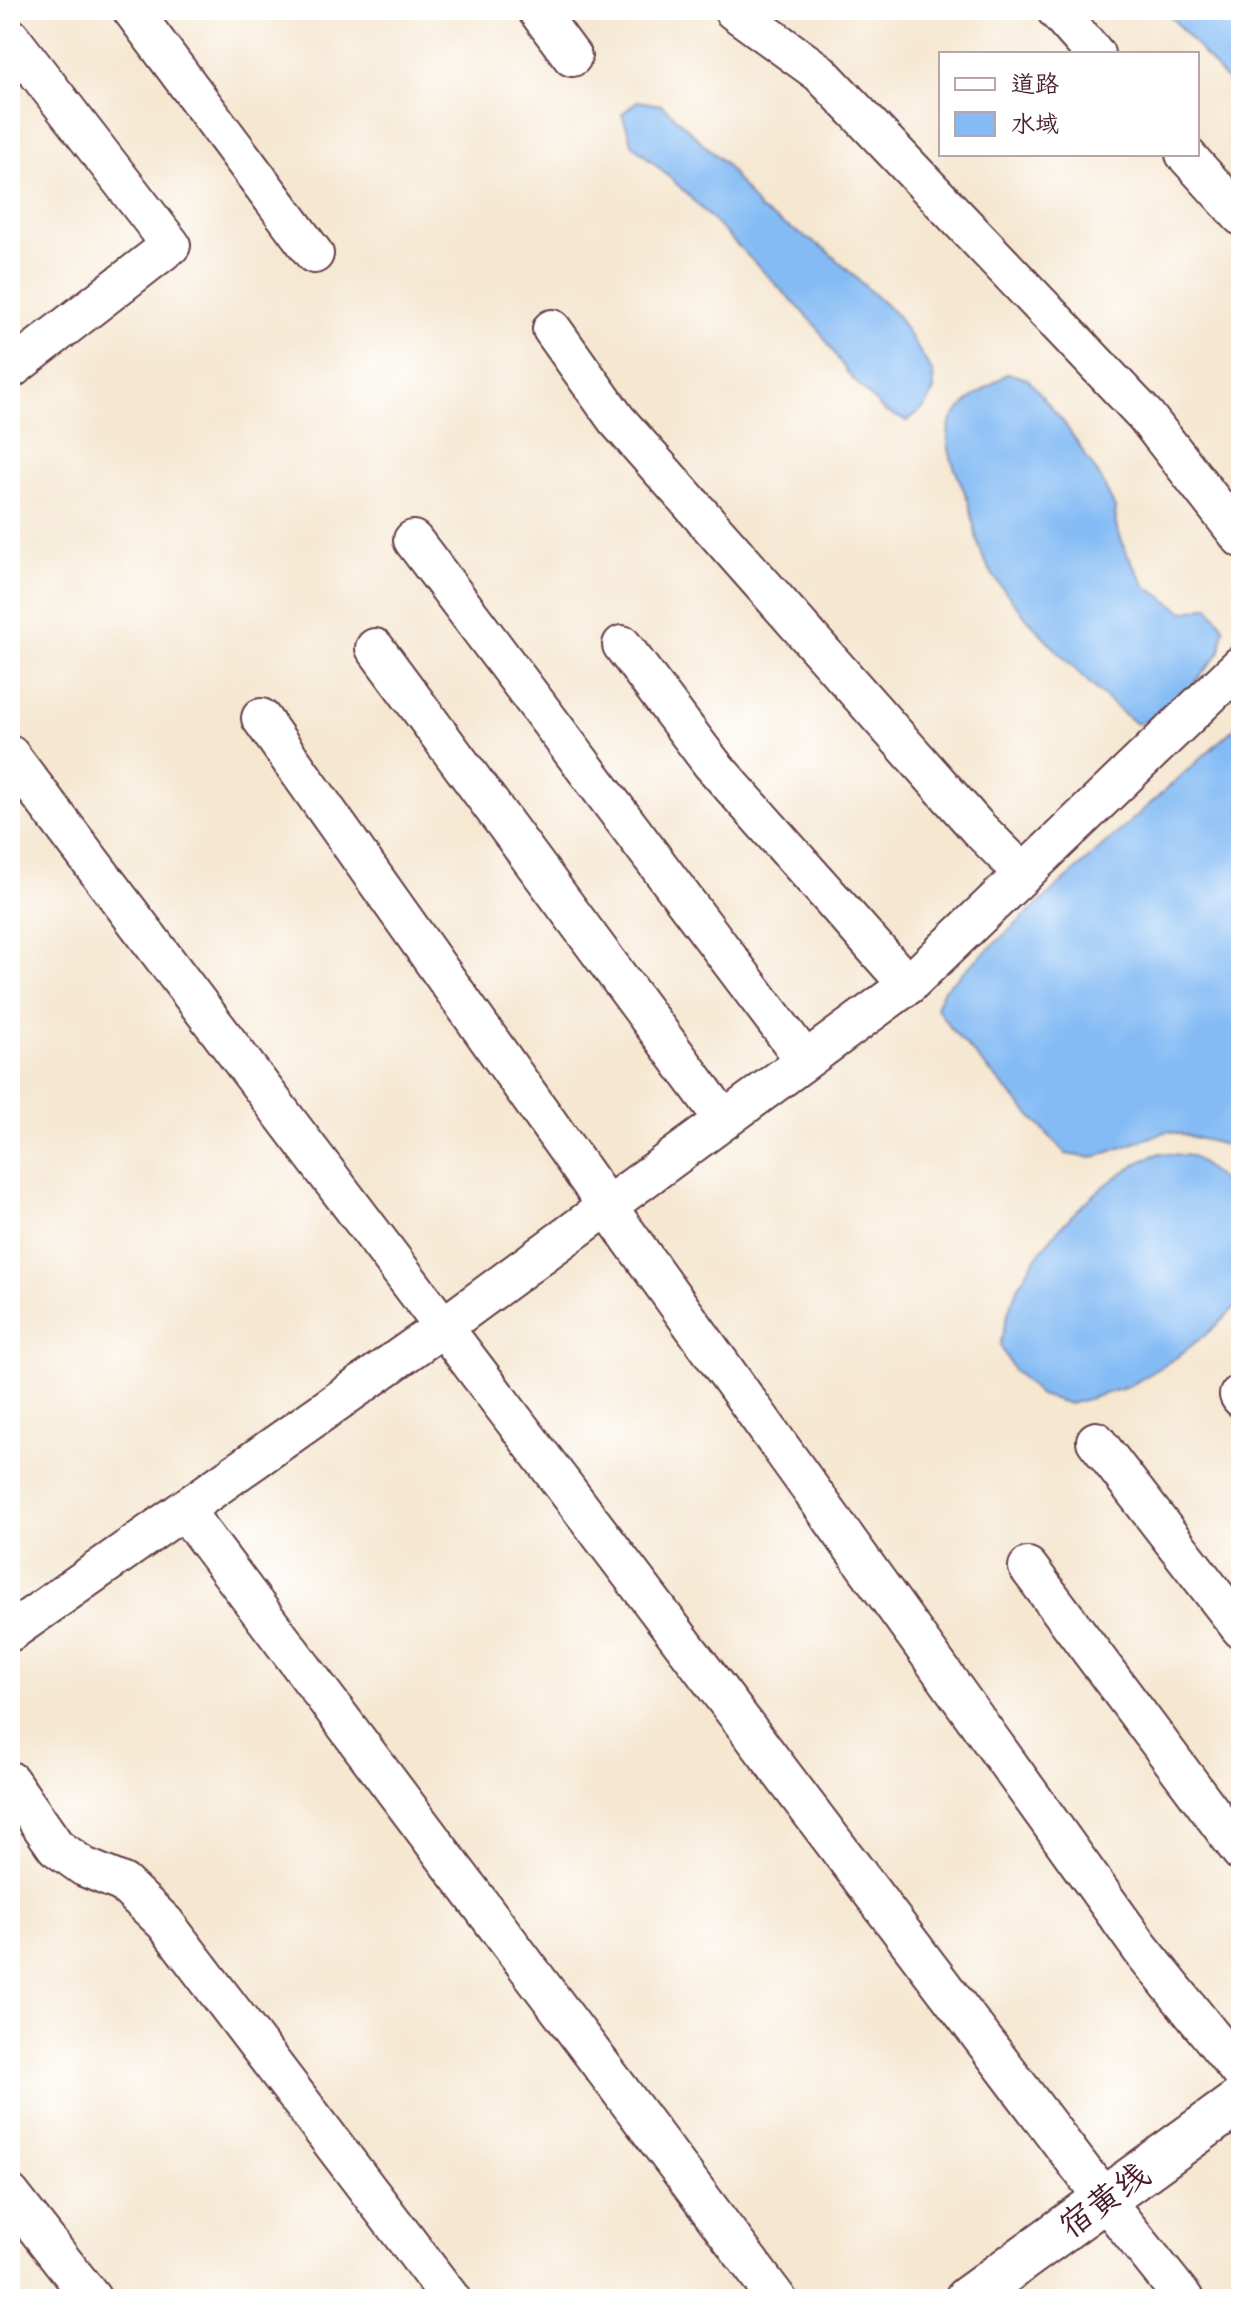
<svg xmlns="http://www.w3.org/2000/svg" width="1251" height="2309" viewBox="0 0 1251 2309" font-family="Caveat,'LXGW WenKai TC',sans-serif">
	<rect width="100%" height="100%" fill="#fff"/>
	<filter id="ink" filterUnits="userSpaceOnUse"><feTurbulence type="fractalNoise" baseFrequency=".0125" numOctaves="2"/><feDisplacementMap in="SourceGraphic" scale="16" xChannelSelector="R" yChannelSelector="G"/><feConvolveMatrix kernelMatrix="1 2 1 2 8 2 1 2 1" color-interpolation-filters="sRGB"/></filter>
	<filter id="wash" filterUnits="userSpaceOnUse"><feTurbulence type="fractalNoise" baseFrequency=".006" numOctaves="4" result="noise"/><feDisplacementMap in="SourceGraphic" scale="32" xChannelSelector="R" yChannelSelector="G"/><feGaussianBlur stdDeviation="1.8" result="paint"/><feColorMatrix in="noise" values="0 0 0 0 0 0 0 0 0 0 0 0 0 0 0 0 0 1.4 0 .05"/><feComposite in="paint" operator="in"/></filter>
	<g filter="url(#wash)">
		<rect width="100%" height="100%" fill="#f5e7d0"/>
		<g fill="#84bbf4" stroke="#676d90" stroke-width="2">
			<path d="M 1165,10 L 1241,10 L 1241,97 Z"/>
			<path d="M 637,101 L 662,105 L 725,164 L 760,210 L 825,249 L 898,317 L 933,373 L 934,390 L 926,406 L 907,421 L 884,411 L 849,375 L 815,324 L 680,187 L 633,145 L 622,114 Z"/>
			<path d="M 1008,373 L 1028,379 L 1064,423 L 1101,479 L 1115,508 L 1116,525 L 1127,554 L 1146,586 L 1184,612 L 1209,606 L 1224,628 L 1220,652 L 1179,702 L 1156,718 L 1136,724 C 1096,692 1061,656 1027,618 C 1012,600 994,580 984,559 C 973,537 975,518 966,495 C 957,474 940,442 952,420 C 964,400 990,386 1008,373 Z"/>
			<path d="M 1241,722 L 1241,1155 L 1230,1146 L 1168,1131 L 1092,1158 L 1066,1154 L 952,1030 L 936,1007 L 944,989 Z"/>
			<path d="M 1160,1153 L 1192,1156 L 1224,1182 L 1235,1202 L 1241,1206 L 1241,1255 L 1236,1259 L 1236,1306 L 1216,1326 L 1177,1357 L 1128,1387 L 1070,1404 L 1040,1395 L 1014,1371 L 1000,1345 C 1004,1329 1007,1312 1014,1297 C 1035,1244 1107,1172 1160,1153 Z"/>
		</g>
	</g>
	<g filter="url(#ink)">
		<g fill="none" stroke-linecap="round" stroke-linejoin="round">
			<g stroke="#643d44" stroke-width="42">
				<g id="minor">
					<path d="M 132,10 L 314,254"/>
					<path d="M 537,10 L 572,57"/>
					<path d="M 733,10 L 820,73 L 1145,415 L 1241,538"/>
					<path d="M 1056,10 L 1095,54"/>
					<path d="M 10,37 L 171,245 L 10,370"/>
					<path d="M 1185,154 L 1241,216"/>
					<path d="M 552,329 L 616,419 L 977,827 L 1024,874"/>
					<path d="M 413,540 L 805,1060"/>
					<path d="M 622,645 L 712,764 L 908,985"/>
					<path d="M 375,648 L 724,1120"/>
					<path d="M 261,718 L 607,1206 L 1141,1949 L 1241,2073"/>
					<path d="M 10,755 L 1104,2199 L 1184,2299"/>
					<path d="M 1239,1395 L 1241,1398"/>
					<path d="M 1096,1441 L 1241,1629"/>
					<path d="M 184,1510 L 777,2299"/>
					<path d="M 1028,1567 L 1241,1852"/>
					<path d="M 10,1632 L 443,1327 L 908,985 L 1241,665"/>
					<path d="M 10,1781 L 56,1847 L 84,1867 L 123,1883 L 165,1923 L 451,2299"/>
					<path d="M 10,2194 L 92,2299"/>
				</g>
			</g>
			<g stroke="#643d44" stroke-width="48">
				<path id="major" d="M 967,2299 L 1241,2100"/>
			</g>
			<use href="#minor" stroke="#fff" stroke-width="38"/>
			<use href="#major" stroke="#fff" stroke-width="44"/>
		</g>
	</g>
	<g text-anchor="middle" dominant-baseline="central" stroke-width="6" stroke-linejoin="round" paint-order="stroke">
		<g font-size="34" fill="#4a1f2b" stroke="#fff">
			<text transform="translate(1104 2200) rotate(-36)">宿黄线</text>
		</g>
	</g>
	<rect width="1251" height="2309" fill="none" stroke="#fff" stroke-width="40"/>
	<rect x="939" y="52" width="260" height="104" fill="#ffffff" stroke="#b7a5aa" stroke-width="2"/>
	<rect x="955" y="78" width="40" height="12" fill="#ffffff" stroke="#b7a5aa" stroke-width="2"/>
	<text x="1011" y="92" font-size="24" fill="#4a1f2b">道路</text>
	<rect x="955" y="112" width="40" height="24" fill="#84bbf4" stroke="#b7a5aa" stroke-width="2"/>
	<text x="1011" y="132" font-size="24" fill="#4a1f2b">水域</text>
</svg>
